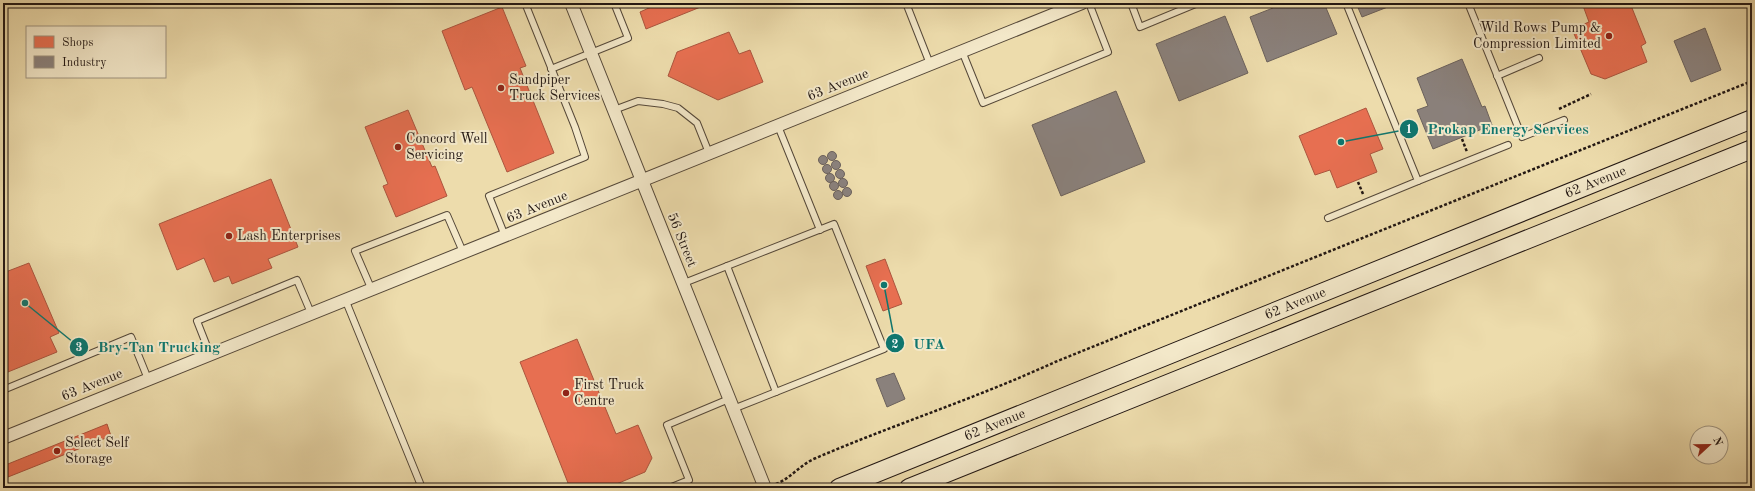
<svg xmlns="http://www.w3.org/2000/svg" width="1755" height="491" viewBox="0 0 1755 491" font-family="'Old Standard TT',serif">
	<rect width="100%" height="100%" fill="#eddcac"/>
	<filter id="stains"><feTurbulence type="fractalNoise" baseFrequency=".005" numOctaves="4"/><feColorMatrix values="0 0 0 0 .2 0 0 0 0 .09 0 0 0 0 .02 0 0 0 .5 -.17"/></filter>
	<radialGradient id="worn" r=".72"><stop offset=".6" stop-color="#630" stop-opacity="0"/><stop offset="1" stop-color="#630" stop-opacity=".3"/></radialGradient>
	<g fill="#e76f51" stroke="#ac553e">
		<path d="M 660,3 L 702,3 L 703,6 L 646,29 L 640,12 Z"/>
		<path d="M 1582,3 L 1630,3 L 1646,43 L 1641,46 L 1647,62 L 1605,79 L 1591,74 L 1572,29 L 1589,22 Z"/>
		<path d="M 502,7 L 526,66 L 520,68 L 554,153 L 507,172 L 472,87 L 465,90 L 442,31 Z"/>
		<path d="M 729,32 L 739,54 L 750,50 L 763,82 L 718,100 L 668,76 L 677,52 Z"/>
		<path d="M 1366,108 L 1383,149 L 1370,154 L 1377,172 L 1337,188 L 1330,170 L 1315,175 L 1299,136 Z"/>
		<path d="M 408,110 L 432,167 L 435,166 L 447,196 L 396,217 L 383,186 L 388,184 L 365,127 Z"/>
		<path d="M 271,179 L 298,247 L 268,259 L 272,268 L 232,284 L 229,276 L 214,282 L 204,258 L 177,270 L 159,224 Z"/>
		<path d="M 885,259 L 902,304 L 883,311 L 866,266 Z"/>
		<path d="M 29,263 L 59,333 L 50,337 L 57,352 L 3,374 L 3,273 Z"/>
		<path d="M 577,339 L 616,434 L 638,425 L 652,458 L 645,472 L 607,488 L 570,488 L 520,362 Z"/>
		<path d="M 107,424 L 111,436 L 3,479 L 3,466 Z"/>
	</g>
	<g fill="#8a817c" stroke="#6b615c">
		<path d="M 1271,3 L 1324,3 L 1337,34 L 1267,62 L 1250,17 L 1273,8 Z"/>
		<path d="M 1356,3 L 1398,3 L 1362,17 Z"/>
		<path d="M 1225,16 L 1248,73 L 1179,101 L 1156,44 Z"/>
		<path d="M 1705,28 L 1721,70 L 1691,82 L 1674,41 Z"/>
		<path d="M 1462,59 L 1482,107 L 1485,106 L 1492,125 L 1433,149 L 1417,110 L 1428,106 L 1417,78 Z"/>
		<path d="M 1116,91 L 1145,162 L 1061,196 L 1032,125 Z"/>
		<circle cx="832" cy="156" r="4.5"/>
		<circle cx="823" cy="160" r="4.5"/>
		<circle cx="836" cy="165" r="4.5"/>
		<circle cx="827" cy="169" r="4.5"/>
		<circle cx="840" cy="174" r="4.5"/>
		<circle cx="830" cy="178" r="4.5"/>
		<circle cx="843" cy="183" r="4.5"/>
		<circle cx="834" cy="186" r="4.5"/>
		<circle cx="847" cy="192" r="4.5"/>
		<circle cx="838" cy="195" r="4.5"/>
		<path d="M 894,373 L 905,399 L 887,407 L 876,379 Z"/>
	</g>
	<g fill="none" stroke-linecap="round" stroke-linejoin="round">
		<g stroke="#554839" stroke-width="8">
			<g id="service">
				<path d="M 906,3 L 930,64"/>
				<path d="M 1131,3 L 1140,27 L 1198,3"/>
				<path d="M 1468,3 L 1522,137 L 1564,120"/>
				<path d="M 962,51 L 983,103 L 1108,52 L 1089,3"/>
				<path d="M 551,69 L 628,38 L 614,3"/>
				<path d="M 1497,76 L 1539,58"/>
				<path d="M 614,110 L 638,101 L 663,104 L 678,108 L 697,123 L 709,153"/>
				<path d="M 778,126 L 820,230"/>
				<path d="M 1418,181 L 1508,145"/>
				<path d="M 1328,218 L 1418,181 L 1346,3"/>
				<path d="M 505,236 L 489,196 L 585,157 L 575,127 L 525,3"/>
				<path d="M 727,266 L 776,392"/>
				<path d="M 684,283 L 834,224 L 884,349 L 733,409"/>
				<path d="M 371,288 L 355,251 L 447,215 L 463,252"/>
				<path d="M 345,299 L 422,488"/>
				<path d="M 210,354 L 197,321 L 297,280 L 311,313"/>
				<path d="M 3,390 L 131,337 L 148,379"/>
				<path d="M 669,488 L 689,480 L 667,425 L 729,399"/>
			</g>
		</g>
		<g stroke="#554839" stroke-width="14">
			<g id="minor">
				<path d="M 571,3 L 765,488"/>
				<path d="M 3,438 L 1082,3"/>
			</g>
		</g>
		<g stroke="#221713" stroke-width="20">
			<g id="secondary">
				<path id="s1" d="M 839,488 L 1752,119"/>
				<path d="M 909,488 L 1752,149"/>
			</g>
		</g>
		<g stroke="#221713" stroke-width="2.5" stroke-dasharray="3 2" stroke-linecap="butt">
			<path d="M 1559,109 L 1591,94"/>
			<path d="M 1462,139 L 1467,152"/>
			<path d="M 1358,182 L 1363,194"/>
			<path d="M 776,484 C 791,478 801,464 816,458 C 895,424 977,398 1055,362 L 1752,81"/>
		</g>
		<use href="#service" stroke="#f3e8c9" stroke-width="6"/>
		<use href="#minor" stroke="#f3e8c9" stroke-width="12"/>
		<use href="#secondary" stroke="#f3e8c9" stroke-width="18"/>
	</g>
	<g fill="#8f2418" stroke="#f3e8c9" stroke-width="1.5">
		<circle cx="1609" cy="36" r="4"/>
		<circle cx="501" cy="88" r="4"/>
		<circle cx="398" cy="147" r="4"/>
		<circle cx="229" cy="236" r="4"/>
		<circle cx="566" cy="393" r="4"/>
		<circle cx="57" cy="451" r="4"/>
	</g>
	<g text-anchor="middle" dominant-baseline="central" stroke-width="4" stroke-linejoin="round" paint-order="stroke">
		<g font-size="14" fill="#221713" stroke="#f3e8c9" text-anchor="start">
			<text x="1601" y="28" text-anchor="end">Wild Rows Pump &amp;<tspan x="1601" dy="16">Compression Limited</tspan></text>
			<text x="509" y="80">Sandpiper<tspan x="509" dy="16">Truck Services</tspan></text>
			<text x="406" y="139">Concord Well<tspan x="406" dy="16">Servicing</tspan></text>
			<text x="237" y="236">Lash Enterprises</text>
			<text x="574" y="385">First Truck<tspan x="574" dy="16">Centre</tspan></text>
			<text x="65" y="443">Select Self<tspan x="65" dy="16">Storage</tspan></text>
		</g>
		<g font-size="14" fill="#221713" stroke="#f3e8c9">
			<text transform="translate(838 85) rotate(-22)">63 Avenue</text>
			<text stroke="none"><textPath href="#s1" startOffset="816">62 Avenue</textPath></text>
			<text transform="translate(537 207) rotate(-22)">63 Avenue</text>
			<text transform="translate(682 240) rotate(68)">56 Street</text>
			<text stroke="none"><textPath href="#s1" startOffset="492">62 Avenue</textPath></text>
			<text transform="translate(92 385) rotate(-22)">63 Avenue</text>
			<text stroke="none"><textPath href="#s1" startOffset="168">62 Avenue</textPath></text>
		</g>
	</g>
	<path fill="none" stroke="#0f766e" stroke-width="1.5" d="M1341 142L1409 129M884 285L895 343M25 303L79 347"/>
	<g fill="#0f766e" stroke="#f3e8c9" stroke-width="1.5">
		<circle cx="1341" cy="142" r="4"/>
		<circle cx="884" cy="285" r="4"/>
		<circle cx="25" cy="303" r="4"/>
		<circle cx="1409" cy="129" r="10"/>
		<circle cx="895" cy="343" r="10"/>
		<circle cx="79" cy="347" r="10"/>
	</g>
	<g font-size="12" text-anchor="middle" font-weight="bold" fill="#fff">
		<text x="1409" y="133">1</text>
		<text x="895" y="348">2</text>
		<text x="79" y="351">3</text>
	</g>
	<g font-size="15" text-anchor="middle" font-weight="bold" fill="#0f766e" stroke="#f3e8c9" stroke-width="4" stroke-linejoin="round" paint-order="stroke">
		<text x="1508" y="134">Prokap Energy Services</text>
		<text x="929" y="349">UFA</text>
		<text x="159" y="352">Bry-Tan Trucking</text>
	</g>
	<rect width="1755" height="491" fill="none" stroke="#eddcac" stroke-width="16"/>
	<rect x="4" y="4" width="1747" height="483" fill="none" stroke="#221713" stroke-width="2"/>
	<rect x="8" y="8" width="1739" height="475" fill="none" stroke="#221713"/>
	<rect x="26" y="26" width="140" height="52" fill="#f3e8c9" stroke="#9f9480"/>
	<rect x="34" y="36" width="20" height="12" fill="#e76f51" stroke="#9f9480"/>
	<text x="62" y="46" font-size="12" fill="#221713">Shops</text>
	<rect x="34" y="56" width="20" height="12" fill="#8a817c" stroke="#9f9480"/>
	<text x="62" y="66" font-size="12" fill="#221713">Industry</text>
	<g transform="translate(1709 445) rotate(68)"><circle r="19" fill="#f3e8c9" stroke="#9f9480"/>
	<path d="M0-3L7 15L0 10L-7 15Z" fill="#8f2418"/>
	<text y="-6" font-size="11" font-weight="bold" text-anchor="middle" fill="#221713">N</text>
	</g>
	<rect width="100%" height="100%" filter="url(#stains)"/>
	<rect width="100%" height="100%" fill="url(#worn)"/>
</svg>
